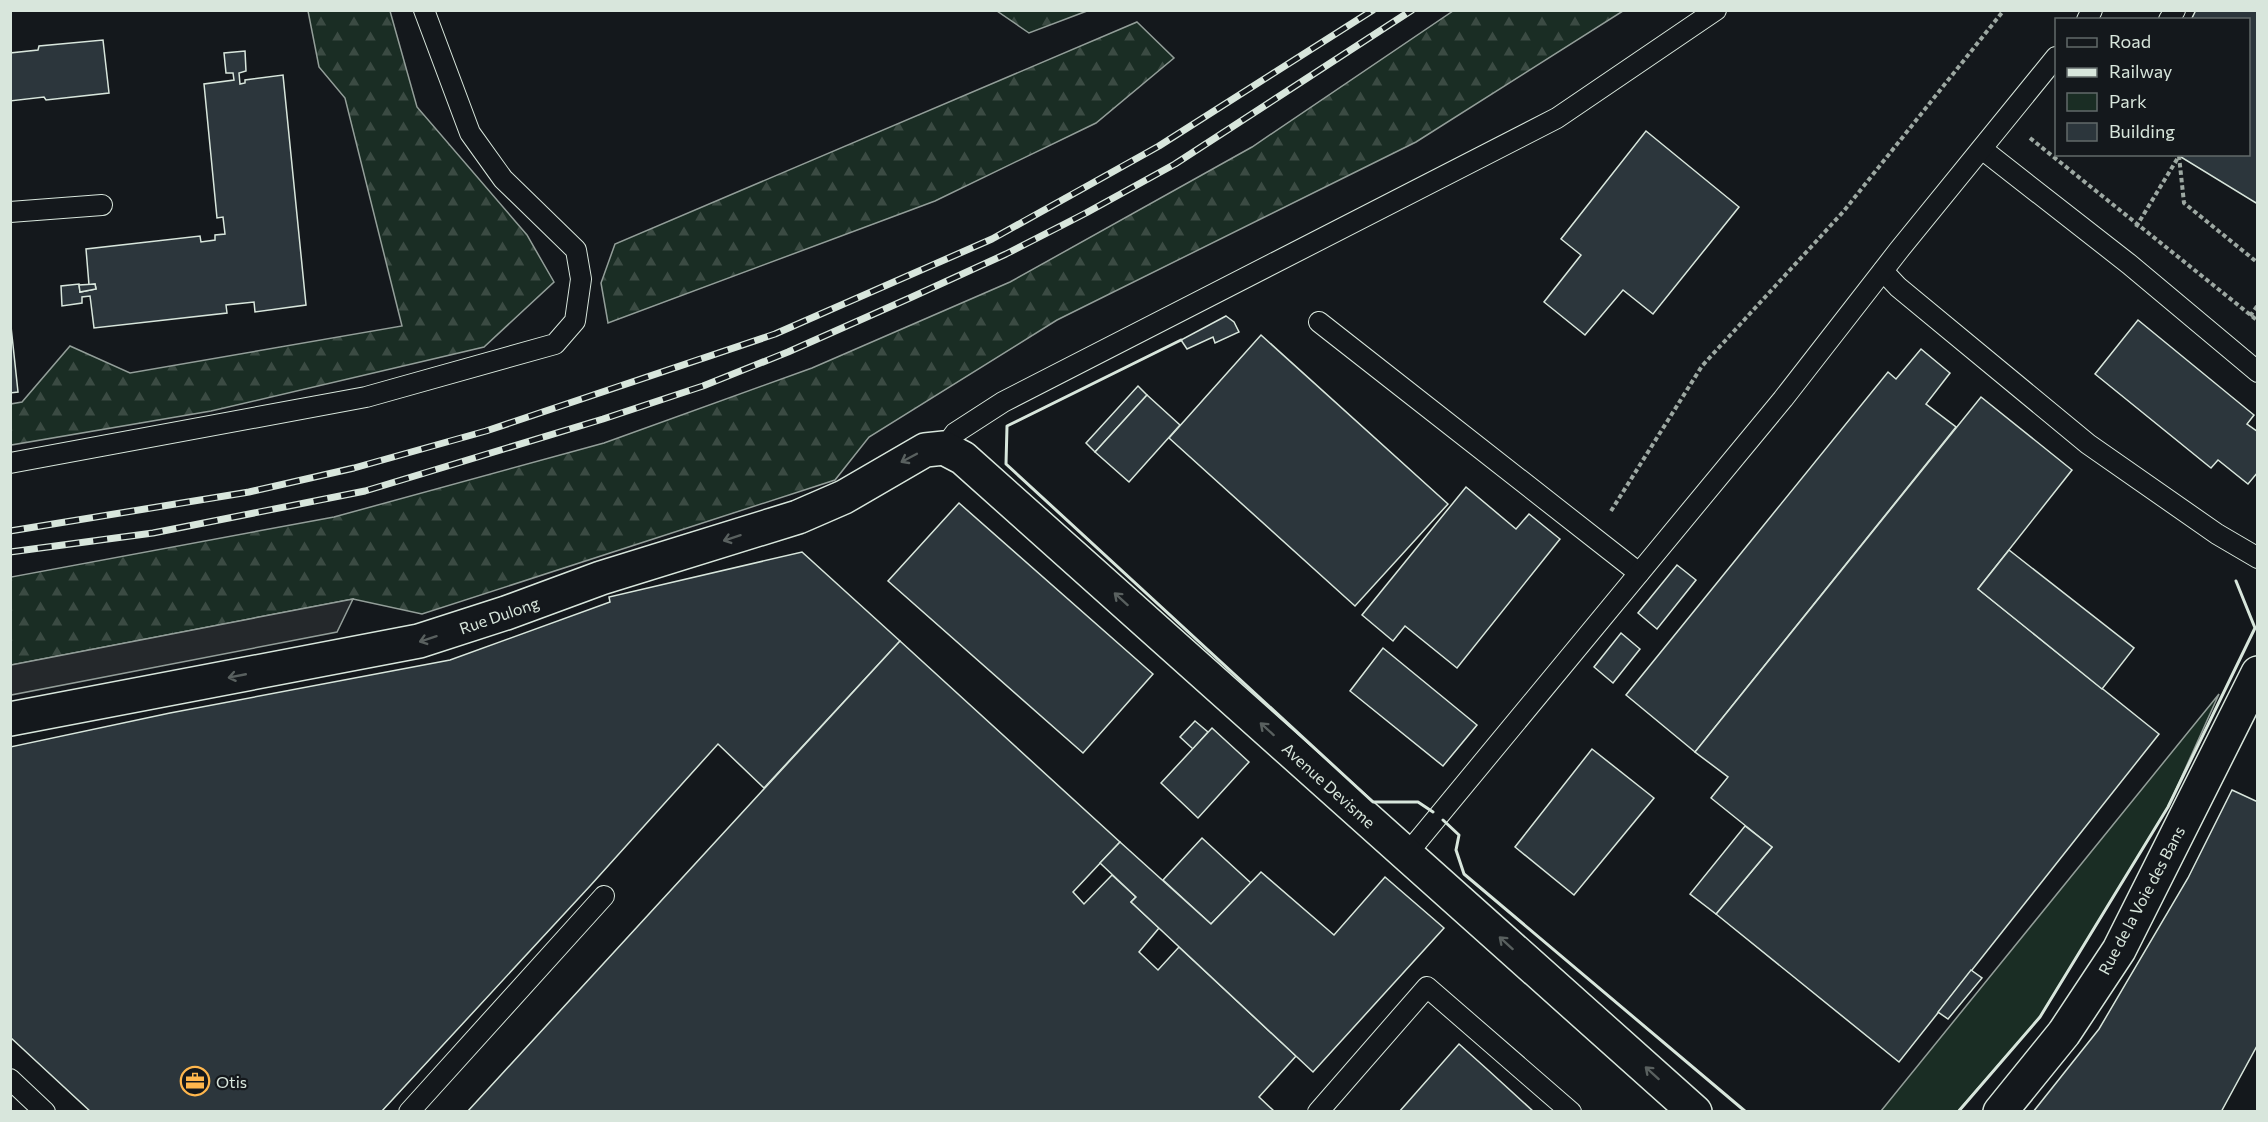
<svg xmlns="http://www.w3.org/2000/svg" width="2268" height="1122" viewBox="0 0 2268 1122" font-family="Commissioner,sans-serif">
	<defs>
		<pattern id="forest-firs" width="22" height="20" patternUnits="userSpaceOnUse" patternTransform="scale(1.5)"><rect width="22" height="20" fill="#1a2d24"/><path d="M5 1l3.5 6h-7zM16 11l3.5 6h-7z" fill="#3b4b43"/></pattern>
	</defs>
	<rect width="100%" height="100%" fill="#14181c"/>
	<path fill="#1a2d24" stroke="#939e99" stroke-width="1.5" d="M 2219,694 L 2168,807 L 2040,1017 L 1958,1111 L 1881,1111 Z"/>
	<g fill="url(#forest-firs)" stroke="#939e99" stroke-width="1.5">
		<path d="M 308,11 L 390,11 L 417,107 L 527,235 L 554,282 L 484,347 L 211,411 L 11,445 L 11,404 L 22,402 L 70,346 L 130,373 L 402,326 L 345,98 L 319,67 Z"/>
		<path d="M 997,11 L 1087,11 L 1029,33 Z"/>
		<path d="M 1453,11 L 1623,11 L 1416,142 L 1057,320 L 869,437 L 835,480 L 422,614 L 353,599 L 11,665 L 11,577 L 334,517 L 604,443 L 812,368 L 1010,282 L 1252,147 Z"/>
		<path d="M 1137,22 L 1174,58 L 1096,123 L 935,201 L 608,323 L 601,283 L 615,244 Z"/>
	</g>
	<path fill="#24282b" stroke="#939e99" stroke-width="1.5" d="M 353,599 L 337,632 L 11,695 L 11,665 Z"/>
	<g fill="#2c363c" stroke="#d8e6dc" stroke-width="1.5">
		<path d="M 2196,10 L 2258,10 L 2258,200 L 2256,203 L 2176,154 L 2248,154 L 2248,20 L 2191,20 Z"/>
		<path d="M 103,40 L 109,93 L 46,100 L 44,97 L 10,101 L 10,53 L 38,50 L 39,46 Z"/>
		<path d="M 245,51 L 246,71 L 239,73 L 240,84 L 245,83 L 245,80 L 283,75 L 306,305 L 255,312 L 254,302 L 226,305 L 227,313 L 94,328 L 90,296 L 82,297 L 82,303 L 62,306 L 61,286 L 79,284 L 80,292 L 96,289 L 95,284 L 89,285 L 86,249 L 200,236 L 201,242 L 215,240 L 215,235 L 225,234 L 223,217 L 217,218 L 204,84 L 234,80 L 233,73 L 226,73 L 224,53 Z"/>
		<path d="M 1646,131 L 1739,207 L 1653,314 L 1623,290 L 1585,335 L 1544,302 L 1581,255 L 1561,239 Z"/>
		<path d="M 95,284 L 96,289 L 80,292 L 79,285 Z"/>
		<path d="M 1226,316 L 1234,322 L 1239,332 L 1215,343 L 1213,337 L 1187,349 L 1181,340 Z"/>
		<path d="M 10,317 L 18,392 L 10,393 Z"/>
		<path d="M 2138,320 L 2254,415 L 2247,424 L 2258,432 L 2258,472 L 2248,484 L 2218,460 L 2211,468 L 2095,374 Z"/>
		<path d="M 1261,335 L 1448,504 L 1355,606 L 1169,438 Z"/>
		<path d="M 1921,349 L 1950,373 L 1926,404 L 1956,427 L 1695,752 L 1626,695 L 1888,372 L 1896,379 Z"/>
		<path d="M 1138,386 L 1147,395 L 1095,452 L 1086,443 Z"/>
		<path d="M 1147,395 L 1180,425 L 1129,482 L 1095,452 Z"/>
		<path d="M 1981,397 L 2072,470 L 1978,589 L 2159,734 L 1899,1062 L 1716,914 L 1772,847 L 1711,798 L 1728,777 L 1695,752 Z"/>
		<path d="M 1466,487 L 1516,529 L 1529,514 L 1560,539 L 1457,668 L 1405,626 L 1393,641 L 1362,615 Z"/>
		<path d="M 959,503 L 1153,674 L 1083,753 L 888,581 Z"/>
		<path d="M 2009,550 L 2134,648 L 2102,689 L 1978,589 Z"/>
		<path d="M 802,552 L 900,641 L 764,788 L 718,744 L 590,886 L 381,1112 L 91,1112 L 10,1037 L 10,747 L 170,713 L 450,660 L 610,602 L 609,597 Z"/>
		<path d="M 1677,565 L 1696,580 L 1657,629 L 1638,613 Z"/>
		<path d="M 1621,633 L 1640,649 L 1613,683 L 1594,667 Z"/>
		<path d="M 900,641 L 1120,842 L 1073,892 L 1084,904 L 1112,875 L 1136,897 L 1131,902 L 1159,928 L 1139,952 L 1158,970 L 1179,947 L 1296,1056 L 1259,1097 L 1275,1112 L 467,1112 Z"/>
		<path d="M 1383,648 L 1477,725 L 1443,766 L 1350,691 Z"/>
		<path d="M 1195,721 L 1208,732 L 1193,749 L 1180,737 Z"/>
		<path d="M 1212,728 L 1249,762 L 1198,818 L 1161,783 Z"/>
		<path d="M 1592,749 L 1654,798 L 1574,895 L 1515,847 Z"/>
		<path d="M 2232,790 L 2258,802 L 2258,1044 L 2221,1112 L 2033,1112 L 2099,1029 L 2188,878 Z"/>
		<path d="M 1745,826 L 1772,847 L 1716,914 L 1690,894 Z"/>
		<path d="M 1202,838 L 1251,883 L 1211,924 L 1163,880 Z"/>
		<path d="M 1120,842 L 1211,924 L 1261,872 L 1334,935 L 1385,877 L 1444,928 L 1313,1072 L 1131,902 L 1136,897 L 1100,863 Z"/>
		<path d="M 1971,970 L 1982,978 L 1948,1019 L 1938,1012 Z"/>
		<path d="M 1459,1044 L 1488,1070 L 1534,1112 L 1399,1112 Z"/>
	</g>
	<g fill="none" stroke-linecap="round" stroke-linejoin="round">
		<g stroke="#d8e6dc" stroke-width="22">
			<g id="lane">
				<path d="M 2087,20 L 2092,10"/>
				<path d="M 2169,20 L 2175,10"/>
				<path d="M 1982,149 L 2129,264 L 2258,372"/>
				<path d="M 10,212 L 102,205"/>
				<path d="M 1883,271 L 1898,287 L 2088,444 L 2217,534 L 2258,558"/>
				<path d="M 1319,322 L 1639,573"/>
				<path d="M 944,448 L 955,433 L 1003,402 L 1557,118 L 1716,10"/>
				<path d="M 10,463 L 366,397 L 555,344 L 575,321 L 581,279 L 576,250 L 503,179 L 470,133 L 424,10"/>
				<path d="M 1407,854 L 1783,399 L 1899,250 L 2056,57"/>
				<path d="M 10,1079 L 45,1112"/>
				<path d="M 409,1112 L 604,896"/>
				<path d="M 1318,1112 L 1427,987 L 1571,1112"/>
			</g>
		</g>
		<g stroke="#d8e6dc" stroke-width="36">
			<g id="street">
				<path d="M 10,719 L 419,641 L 506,613 L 601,578 L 798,517 L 844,497 L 925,450 L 944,448 L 963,458 L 1695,1112"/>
				<path d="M 2000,1112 L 2064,1033 L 2119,950 L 2258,673"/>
			</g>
		</g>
		<g stroke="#9da8a2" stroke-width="4" stroke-dasharray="4.5 3" stroke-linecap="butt">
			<path d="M 2030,138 L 2258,321"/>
			<path d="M 2136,227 L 2179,156 L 2184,203 L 2258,263"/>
			<path d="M 2250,316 L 2258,305"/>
			<path d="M 1611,511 L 1702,366 L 1843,212 L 2004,10"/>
		</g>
		<use href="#lane" stroke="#14181c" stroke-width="20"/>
		<use href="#street" stroke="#14181c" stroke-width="33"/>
		<g stroke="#d8e6dc" stroke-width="7">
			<g id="rail">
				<path d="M 10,531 L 249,492 L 354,468 L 486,431 L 775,334 L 992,239 L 1159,146 L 1373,10"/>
				<path d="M 10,552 L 153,533 L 365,491 L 603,419 L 703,386 L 788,352 L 912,297 L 1006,254 L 1086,213 L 1175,164 L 1412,10"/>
			</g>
		</g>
		<use href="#rail" stroke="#14181c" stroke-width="4.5" stroke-dasharray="14" stroke-linecap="butt"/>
		<g stroke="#d8e6dc" stroke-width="3">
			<path d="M 1181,340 L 1007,426 L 1006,464 L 1373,802 L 1418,802 L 1433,812"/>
			<path d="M 1443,820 L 1459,835 L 1456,850 L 1464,874 L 1746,1112"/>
			<path d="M 1958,1112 L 2040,1017 L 2168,807 L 2255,628 L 2236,581"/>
		</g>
	</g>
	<defs><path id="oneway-shaft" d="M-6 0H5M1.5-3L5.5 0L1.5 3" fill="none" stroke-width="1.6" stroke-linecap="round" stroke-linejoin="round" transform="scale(1.5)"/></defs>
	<g stroke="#59605f">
		<use href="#oneway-shaft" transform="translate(909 458) rotate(152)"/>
		<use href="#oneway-shaft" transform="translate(732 538) rotate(162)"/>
		<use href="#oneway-shaft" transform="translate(1121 599) rotate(-138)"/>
		<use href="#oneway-shaft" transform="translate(428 639) rotate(162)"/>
		<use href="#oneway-shaft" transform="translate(237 676) rotate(169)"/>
		<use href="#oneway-shaft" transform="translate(1267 729) rotate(-138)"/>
		<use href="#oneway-shaft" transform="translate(1506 943) rotate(-138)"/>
		<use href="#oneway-shaft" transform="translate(1652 1073) rotate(-138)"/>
	</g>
	<defs>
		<g id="office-ring" transform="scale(1.5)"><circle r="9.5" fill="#14181c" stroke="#ffb74d" stroke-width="1.5"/><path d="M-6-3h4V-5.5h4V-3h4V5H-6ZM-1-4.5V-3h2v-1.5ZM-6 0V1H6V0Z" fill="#ffb74d"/></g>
	</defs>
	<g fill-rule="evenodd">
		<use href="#office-ring" x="195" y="1081"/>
	</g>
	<g text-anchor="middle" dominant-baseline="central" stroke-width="4.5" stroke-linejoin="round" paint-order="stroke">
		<g font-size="16" fill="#d8e6dc" stroke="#14181c">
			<text transform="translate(499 615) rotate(-19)">Rue Dulong</text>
			<text transform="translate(1329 785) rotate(42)">Avenue Devisme</text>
			<text transform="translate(2141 900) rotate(-62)">Rue de la Voie des Bans</text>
		</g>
		<g font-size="16" fill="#d8e6dc" stroke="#14181c" text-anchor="start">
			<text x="216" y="1081">Otis</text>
		</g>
	</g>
	<rect width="2268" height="1122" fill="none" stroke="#d8e6dc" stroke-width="24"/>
	<rect x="2055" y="18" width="195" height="138" fill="#14181c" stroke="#626a69" stroke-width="1.5"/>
	<rect x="2067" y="38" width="30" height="9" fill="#14181c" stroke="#626a69" stroke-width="1.5"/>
	<text x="2109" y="48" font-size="18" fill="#d8e6dc">Road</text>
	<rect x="2067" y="68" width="30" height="9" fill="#d8e6dc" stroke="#626a69" stroke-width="1.5"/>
	<text x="2109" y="78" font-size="18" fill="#d8e6dc">Railway</text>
	<rect x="2067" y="93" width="30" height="18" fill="#1a2d24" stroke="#626a69" stroke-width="1.5"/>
	<text x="2109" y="108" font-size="18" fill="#d8e6dc">Park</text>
	<rect x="2067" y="123" width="30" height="18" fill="#2c363c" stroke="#626a69" stroke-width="1.5"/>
	<text x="2109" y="138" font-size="18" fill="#d8e6dc">Building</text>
</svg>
